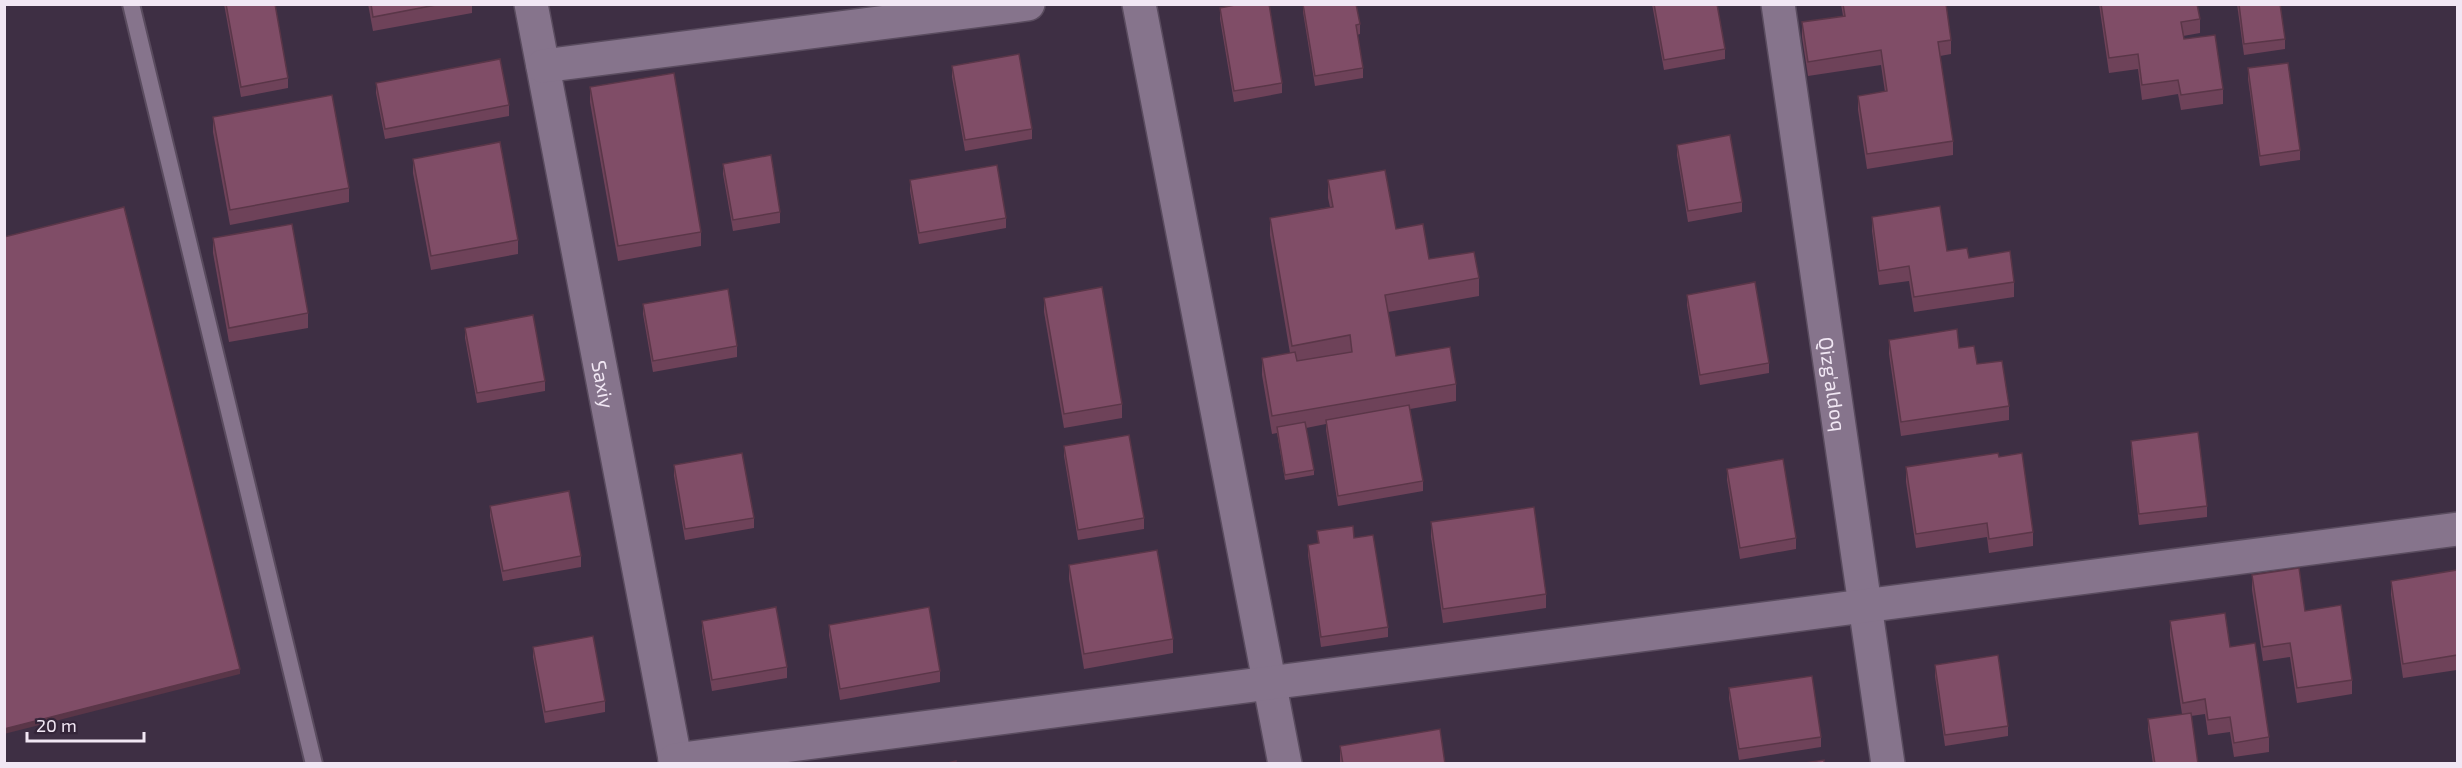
<svg xmlns="http://www.w3.org/2000/svg" width="2462" height="768" viewBox="0 0 2462 768" font-family="'Exo 2',sans-serif">
	<rect width="100%" height="100%" fill="#3e2f44"/>
	<g fill="none" stroke-linecap="round" stroke-linejoin="round">
		<g stroke="#5a4c5f" stroke-width="20">
			<path id="lane" d="M 131,4 L 314,764"/>
		</g>
		<g stroke="#5a4c5f" stroke-width="36">
			<g id="street">
				<path id="s1" d="M 531,4 L 676,764"/>
				<path d="M 1139,4 L 1285,764"/>
				<path id="s2" d="M 1778,4 L 1888,764"/>
				<path d="M 543,66 L 1028,4"/>
				<path d="M 675,760 L 2458,529"/>
			</g>
		</g>
		<use href="#lane" stroke="#86748c" stroke-width="16"/>
		<use href="#street" stroke="#86748c" stroke-width="33"/>
	</g>
	<g fill="#6e4259">
		<path d="M 224,4 L 275,4 L 288,78 L 288,88 L 241,97 Z"/>
		<path d="M 368,4 L 472,4 L 472,13 L 373,31 Z"/>
		<path d="M 1303,4 L 1356,4 L 1360,24 L 1360,34 L 1357,35 L 1363,68 L 1363,78 L 1315,86 L 1303,12 Z"/>
		<path d="M 1652,4 L 1717,4 L 1725,49 L 1725,59 L 1664,70 Z"/>
		<path d="M 1841,4 L 1946,4 L 1951,40 L 1951,54 L 1940,56 L 1953,141 L 1953,155 L 1867,169 L 1858,110 L 1858,96 L 1885,92 L 1881,65 L 1808,76 L 1802,37 L 1802,22 L 1843,16 Z"/>
		<path d="M 2099,4 L 2197,4 L 2200,19 L 2200,33 L 2183,36 L 2184,39 L 2223,89 L 2223,104 L 2181,110 L 2178,94 L 2142,100 L 2138,69 L 2109,73 Z"/>
		<path d="M 2237,4 L 2280,4 L 2285,39 L 2285,49 L 2244,55 Z"/>
		<path d="M 1220,8 L 1282,83 L 1282,93 L 1234,102 L 1220,19 Z"/>
		<path d="M 952,66 L 1032,129 L 1032,139 L 965,151 L 952,77 Z"/>
		<path d="M 2248,68 L 2300,150 L 2300,160 L 2260,166 L 2248,79 Z"/>
		<path d="M 376,83 L 509,105 L 509,116 L 385,139 L 376,93 Z"/>
		<path d="M 590,87 L 701,232 L 701,246 L 618,261 L 590,102 Z"/>
		<path d="M 213,117 L 349,188 L 349,202 L 230,225 L 213,132 Z"/>
		<path d="M 1677,145 L 1742,202 L 1742,212 L 1688,222 L 1677,155 Z"/>
		<path d="M 413,159 L 518,240 L 518,254 L 431,270 L 413,173 Z"/>
		<path d="M 723,164 L 780,212 L 780,223 L 733,231 L 723,174 Z"/>
		<path d="M 910,180 L 1006,218 L 1006,228 L 919,244 L 910,191 Z"/>
		<path d="M 1328,180 L 1396,229 L 1429,259 L 1479,278 L 1479,296 L 1388,312 L 1396,356 L 1456,384 L 1456,401 L 1410,409 L 1423,481 L 1423,491 L 1338,506 L 1326,430 L 1326,424 L 1306,428 L 1314,470 L 1314,475 L 1285,480 L 1277,433 L 1272,434 L 1262,375 L 1262,358 L 1290,353 L 1270,235 L 1270,218 L 1330,207 L 1328,198 Z"/>
		<path d="M 1872,217 L 1947,251 L 1969,258 L 2014,282 L 2014,297 L 1914,312 L 1909,281 L 1879,285 L 1872,231 Z"/>
		<path d="M 213,238 L 308,313 L 308,328 L 229,342 L 213,253 Z"/>
		<path d="M 1687,295 L 1769,363 L 1769,373 L 1700,385 L 1687,305 Z"/>
		<path d="M 1044,298 L 1122,404 L 1122,418 L 1064,428 L 1044,312 Z"/>
		<path d="M 643,304 L 737,346 L 737,357 L 653,372 L 643,314 Z"/>
		<path d="M 465,328 L 545,381 L 545,391 L 477,403 L 465,338 Z"/>
		<path d="M 1889,340 L 1959,348 L 1977,364 L 2009,406 L 2009,420 L 1901,436 L 1889,354 Z"/>
		<path d="M 2131,441 L 2207,506 L 2207,517 L 2139,525 L 2131,452 Z"/>
		<path d="M 1064,446 L 1144,518 L 1144,529 L 1078,540 L 1064,456 Z"/>
		<path d="M 1999,457 L 2033,532 L 2033,546 L 1989,553 L 1987,537 L 1916,548 L 1906,482 L 1906,467 Z"/>
		<path d="M 674,465 L 754,518 L 754,528 L 685,540 L 674,476 Z"/>
		<path d="M 1727,469 L 1796,538 L 1796,549 L 1740,559 L 1727,480 Z"/>
		<path d="M 490,506 L 581,556 L 581,567 L 503,581 L 490,516 Z"/>
		<path d="M 1431,522 L 1546,594 L 1546,608 L 1443,623 L 1431,537 Z"/>
		<path d="M 1317,531 L 1354,538 L 1388,627 L 1388,637 L 1321,647 L 1308,555 L 1308,545 L 1318,543 Z"/>
		<path d="M 1069,565 L 1173,639 L 1173,653 L 1084,669 L 1069,579 Z"/>
		<path d="M 2457,570 L 2457,670 L 2403,678 L 2391,595 L 2391,581 Z"/>
		<path d="M 2252,575 L 2305,611 L 2352,680 L 2352,694 L 2297,703 L 2290,657 L 2263,661 L 2252,590 Z"/>
		<path d="M 702,621 L 787,667 L 787,678 L 712,691 L 702,631 Z"/>
		<path d="M 2170,621 L 2230,647 L 2269,737 L 2269,752 L 2234,757 L 2230,732 L 2208,735 L 2205,714 L 2191,716 L 2198,764 L 2153,764 L 2148,729 L 2148,719 L 2182,714 L 2170,636 Z"/>
		<path d="M 829,625 L 940,671 L 940,682 L 840,700 L 829,635 Z"/>
		<path d="M 533,647 L 605,701 L 605,712 L 545,723 L 533,657 Z"/>
		<path d="M 1935,665 L 2008,726 L 2008,736 L 1945,746 L 1935,676 Z"/>
		<path d="M 1729,688 L 1821,737 L 1821,747 L 1739,760 L 1729,698 Z"/>
		<path d="M 1340,746 L 1445,764 L 1340,764 Z"/>
	</g>
	<path fill="#5a3648" d="M 240,669 L 240,674 L 4,734 L 4,729 Z"/>
	<g fill="#804d67" stroke="#5a3648" stroke-width="1.5">
		<path d="M 226,4 L 275,4 L 288,78 L 241,87 Z"/>
		<path d="M 371,4 L 441,4 L 373,17 Z"/>
		<path d="M 1240,4 L 1269,4 L 1282,83 L 1234,91 L 1220,8 Z"/>
		<path d="M 1303,4 L 1356,4 L 1360,24 L 1356,25 L 1363,68 L 1315,76 Z"/>
		<path d="M 1654,4 L 1717,4 L 1725,49 L 1664,60 Z"/>
		<path d="M 1843,4 L 1946,4 L 1951,40 L 1938,42 L 1953,141 L 1867,154 L 1858,96 L 1887,91 L 1881,50 L 1808,62 L 1802,22 L 1845,16 Z"/>
		<path d="M 2101,4 L 2197,4 L 2200,19 L 2181,22 L 2184,39 L 2215,35 L 2223,89 L 2181,95 L 2178,80 L 2142,85 L 2138,54 L 2109,58 Z"/>
		<path d="M 2239,4 L 2280,4 L 2285,39 L 2244,44 Z"/>
		<path d="M 1019,54 L 1032,129 L 965,140 L 952,66 Z"/>
		<path d="M 500,59 L 509,105 L 385,129 L 376,83 Z"/>
		<path d="M 2288,63 L 2300,150 L 2260,156 L 2248,68 Z"/>
		<path d="M 674,73 L 701,232 L 618,246 L 590,87 Z"/>
		<path d="M 332,95 L 349,188 L 230,210 L 213,117 Z"/>
		<path d="M 1730,135 L 1742,202 L 1688,211 L 1677,145 Z"/>
		<path d="M 500,142 L 518,240 L 431,256 L 413,159 Z"/>
		<path d="M 771,155 L 780,212 L 733,220 L 723,164 Z"/>
		<path d="M 997,165 L 1006,218 L 919,233 L 910,180 Z"/>
		<path d="M 1385,170 L 1396,229 L 1423,224 L 1429,259 L 1474,252 L 1479,278 L 1385,295 L 1396,356 L 1450,347 L 1456,384 L 1272,416 L 1262,358 L 1295,352 L 1297,361 L 1352,352 L 1350,335 L 1292,346 L 1270,218 L 1333,207 L 1328,180 Z"/>
		<path d="M 1940,206 L 1947,251 L 1967,248 L 1969,258 L 2010,251 L 2014,282 L 1914,297 L 1909,266 L 1879,271 L 1872,217 Z"/>
		<path d="M 124,207 L 240,669 L 4,729 L 4,237 Z"/>
		<path d="M 292,224 L 308,313 L 229,328 L 213,238 Z"/>
		<path d="M 1755,282 L 1769,363 L 1700,375 L 1687,295 Z"/>
		<path d="M 1102,287 L 1122,404 L 1064,414 L 1044,298 Z"/>
		<path d="M 728,289 L 737,346 L 653,361 L 643,304 Z"/>
		<path d="M 533,315 L 545,381 L 477,393 L 465,328 Z"/>
		<path d="M 1957,329 L 1959,348 L 1974,346 L 1977,364 L 2002,361 L 2009,406 L 1901,422 L 1889,340 Z"/>
		<path d="M 1409,405 L 1423,481 L 1338,496 L 1326,420 Z"/>
		<path d="M 1305,422 L 1314,470 L 1285,475 L 1277,427 Z"/>
		<path d="M 2198,432 L 2207,506 L 2139,514 L 2131,441 Z"/>
		<path d="M 1129,435 L 1144,518 L 1078,530 L 1064,446 Z"/>
		<path d="M 742,453 L 754,518 L 685,529 L 674,465 Z"/>
		<path d="M 1998,453 L 1999,457 L 2022,453 L 2033,532 L 1989,539 L 1987,523 L 1916,534 L 1906,467 Z"/>
		<path d="M 1783,459 L 1796,538 L 1740,548 L 1727,469 Z"/>
		<path d="M 569,491 L 581,556 L 503,571 L 490,506 Z"/>
		<path d="M 1534,507 L 1546,594 L 1443,609 L 1431,522 Z"/>
		<path d="M 1353,526 L 1354,538 L 1373,535 L 1388,627 L 1321,637 L 1308,545 L 1319,543 L 1317,531 Z"/>
		<path d="M 1157,550 L 1173,639 L 1084,654 L 1069,565 Z"/>
		<path d="M 2299,568 L 2305,611 L 2341,605 L 2352,680 L 2297,688 L 2290,643 L 2263,647 L 2252,575 Z"/>
		<path d="M 2457,570 L 2457,655 L 2403,664 L 2391,581 Z"/>
		<path d="M 776,607 L 787,667 L 712,680 L 702,621 Z"/>
		<path d="M 929,607 L 940,671 L 840,689 L 829,625 Z"/>
		<path d="M 2225,613 L 2230,647 L 2255,643 L 2269,737 L 2234,743 L 2230,717 L 2208,720 L 2205,699 L 2183,703 L 2170,621 Z"/>
		<path d="M 593,636 L 605,701 L 545,712 L 533,647 Z"/>
		<path d="M 1998,655 L 2008,726 L 1945,735 L 1935,665 Z"/>
		<path d="M 1812,676 L 1821,737 L 1739,749 L 1729,688 Z"/>
		<path d="M 2191,713 L 2198,764 L 2155,764 L 2148,719 Z"/>
		<path d="M 1440,729 L 1445,764 L 1343,764 L 1340,746 Z"/>
		<path d="M 1824,760 L 1824,764 L 1798,764 Z"/>
		<path d="M 956,761 L 956,764 L 944,764 Z"/>
	</g>
	<g text-anchor="middle" dominant-baseline="central" stroke-width="4.5" stroke-linejoin="round" paint-order="stroke">
		<g font-size="20" fill="#f1e7f4" stroke="#342539">
			<text stroke="none"><textPath href="#s1" startOffset="387">Saxiy</textPath></text>
			<text stroke="none"><textPath href="#s2" startOffset="384">Qizg'aldoq</textPath></text>
		</g>
	</g>
	<rect width="2462" height="768" fill="none" stroke="#f1e7f4" stroke-width="12"/>
	<path d="M27 732v9h117v-9" fill="none" stroke="#f1e7f4" stroke-width="3"/>
	<text x="36" y="732" font-size="18" fill="#f1e7f4" stroke="#342539" stroke-width="4.5" paint-order="stroke">20 m</text>
</svg>
